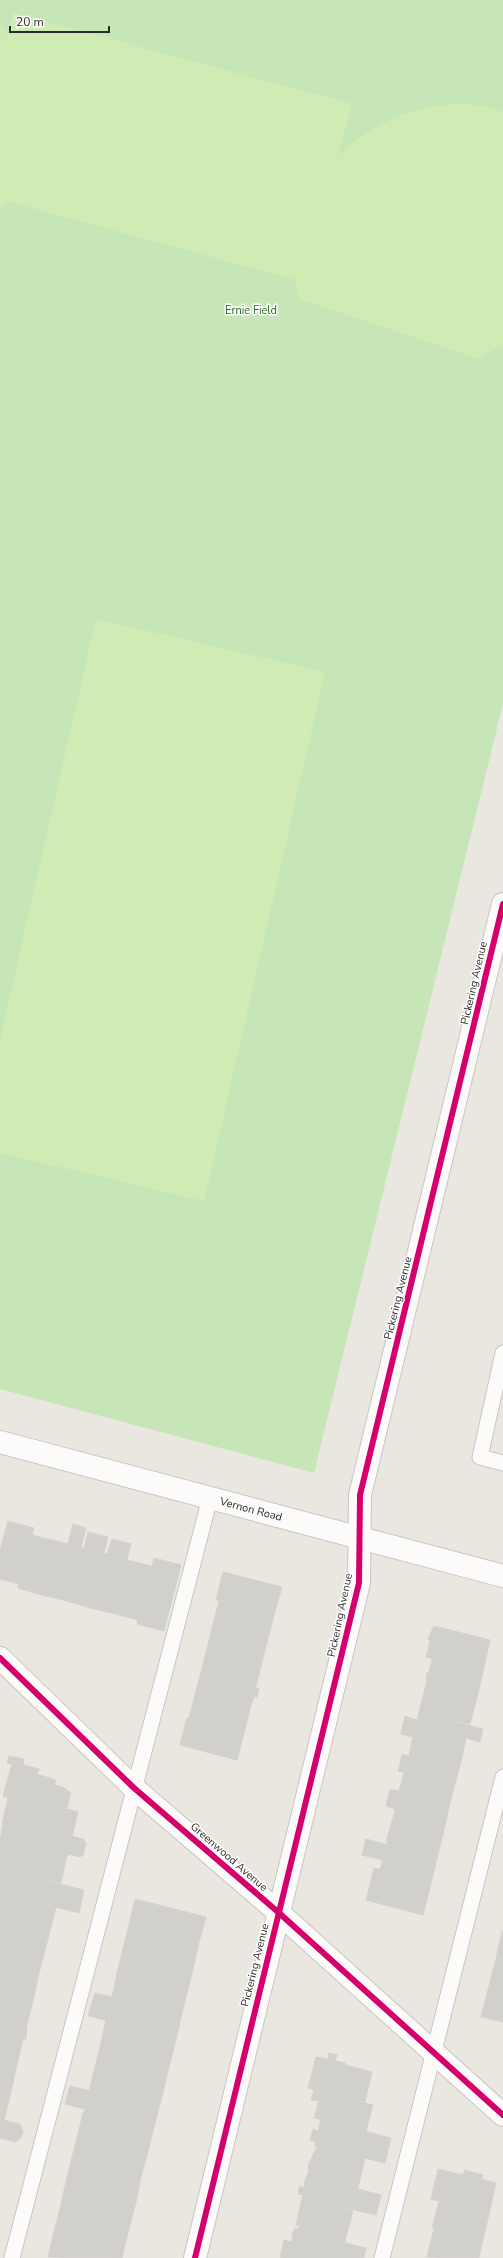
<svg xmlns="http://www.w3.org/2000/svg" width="503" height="2258" viewBox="0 0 503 2258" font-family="'Nunito Sans',sans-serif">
	<rect width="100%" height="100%" fill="#e9e7e0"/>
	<path fill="#c6e6b8" d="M 0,0 L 503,0 L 503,704 L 314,1473 L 0,1389 Z"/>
	<g fill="#d1ebb5">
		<path d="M 13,13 L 352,104 L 338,156 C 380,115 445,91 503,112 L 503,346 L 476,358 L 299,299 L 296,280 L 6,201 L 0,212 L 0,23 L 7,36 Z"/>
		<path d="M 96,619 L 325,672 L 204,1201 L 0,1153 L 0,1040 Z"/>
	</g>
	<g fill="#d2d0cb" stroke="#d4d2cc">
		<path d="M 8,1521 L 34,1528 L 19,1584 L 0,1579 L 0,1550 Z"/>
		<path d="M 73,1524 L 86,1528 L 67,1601 L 42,1595 L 56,1541 L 68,1544 Z"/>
		<path d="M 88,1532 L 108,1537 L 90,1608 L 67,1601 L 81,1547 L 84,1549 Z"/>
		<path d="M 32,1535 L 56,1541 L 42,1595 L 18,1588 Z"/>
		<path d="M 112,1539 L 131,1544 L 112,1613 L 90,1608 L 104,1553 L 107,1554 Z"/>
		<path d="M 154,1558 L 181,1565 L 164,1631 L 137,1624 Z"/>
		<path d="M 127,1560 L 151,1566 L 138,1620 L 112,1613 Z"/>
		<path d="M 223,1572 L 282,1587 L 274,1615 L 216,1600 Z"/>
		<path d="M 219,1601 L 274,1615 L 268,1638 L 213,1624 Z"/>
		<path d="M 213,1624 L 268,1638 L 262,1662 L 207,1648 Z"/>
		<path d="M 434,1626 L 490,1640 L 483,1672 L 426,1657 L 430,1642 L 428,1639 Z"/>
		<path d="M 207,1648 L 262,1662 L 256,1686 L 201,1672 Z"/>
		<path d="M 432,1659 L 483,1672 L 477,1697 L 426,1685 L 427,1673 L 429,1672 Z"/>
		<path d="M 201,1672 L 256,1686 L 256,1688 L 259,1689 L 257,1697 L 254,1696 L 250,1709 L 195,1695 Z"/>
		<path d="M 426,1685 L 477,1697 L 470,1724 L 419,1712 Z"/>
		<path d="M 195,1695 L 250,1709 L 244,1733 L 189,1718 Z"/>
		<path d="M 419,1712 L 483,1729 L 480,1742 L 466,1738 L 463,1753 L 412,1741 L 413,1737 L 401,1734 L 405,1716 L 417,1720 Z"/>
		<path d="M 187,1718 L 244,1733 L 237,1760 L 180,1745 Z"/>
		<path d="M 412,1741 L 463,1753 L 457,1777 L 400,1764 L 402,1754 L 409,1756 Z"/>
		<path d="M 9,1756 L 24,1759 L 23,1765 L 39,1769 L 37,1774 L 56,1780 L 54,1785 L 63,1787 L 71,1793 L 67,1808 L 4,1792 L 12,1764 L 7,1763 Z"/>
		<path d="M 400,1764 L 457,1777 L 450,1803 L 399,1791 L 404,1772 L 398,1771 Z"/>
		<path d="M 390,1789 L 450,1803 L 444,1830 L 393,1818 L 395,1809 L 386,1806 Z"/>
		<path d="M 4,1792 L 78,1812 L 72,1837 L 3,1819 L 8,1798 L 3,1796 Z"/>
		<path d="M 393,1818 L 444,1830 L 437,1858 L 387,1844 L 387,1838 Z"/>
		<path d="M 3,1819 L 83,1839 L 86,1844 L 83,1855 L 80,1857 L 68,1854 L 66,1859 L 0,1843 Z"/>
		<path d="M 366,1839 L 437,1858 L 431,1883 L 380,1870 L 383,1860 L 362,1855 Z"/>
		<path d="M 0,1843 L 66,1859 L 61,1883 L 0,1869 Z"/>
		<path d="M 374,1868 L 431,1883 L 423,1915 L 366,1900 Z"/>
		<path d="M 0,1869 L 84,1890 L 79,1913 L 0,1893 Z"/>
		<path d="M 0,1893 L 56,1907 L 50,1931 L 0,1919 Z"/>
		<path d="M 135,1899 L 206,1917 L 199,1942 L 129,1925 Z"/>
		<path d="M 0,1919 L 50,1931 L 44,1954 L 0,1944 Z"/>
		<path d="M 129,1925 L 199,1942 L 194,1965 L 123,1949 Z"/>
		<path d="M 502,1931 L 503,1932 L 503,1961 L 496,1959 Z"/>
		<path d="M 0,1944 L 44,1954 L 38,1977 L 0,1969 Z"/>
		<path d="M 123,1949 L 194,1965 L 188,1989 L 117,1973 Z"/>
		<path d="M 496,1959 L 503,1961 L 503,1989 L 489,1986 Z"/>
		<path d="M 0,1969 L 38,1977 L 33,2001 L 0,1994 Z"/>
		<path d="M 117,1973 L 188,1989 L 182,2013 L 112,1997 Z"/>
		<path d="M 489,1986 L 503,1989 L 503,2022 L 481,2017 Z"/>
		<path d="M 95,1993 L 182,2013 L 177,2036 L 88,2016 Z"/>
		<path d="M 0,1994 L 33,2001 L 27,2024 L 0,2018 Z"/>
		<path d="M 0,2018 L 27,2024 L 26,2039 L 23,2039 L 21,2048 L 0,2043 Z"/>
		<path d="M 106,2020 L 177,2036 L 171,2059 L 101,2043 Z"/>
		<path d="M 0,2043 L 21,2048 L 15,2073 L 0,2069 Z"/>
		<path d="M 101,2043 L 171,2059 L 165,2084 L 95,2067 Z"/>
		<path d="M 329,2053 L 337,2055 L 335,2061 L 345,2063 L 345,2065 L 372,2072 L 365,2102 L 308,2088 L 316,2057 L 328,2059 Z"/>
		<path d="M 95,2067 L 165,2084 L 159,2108 L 89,2091 Z"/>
		<path d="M 0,2069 L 15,2073 L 10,2096 L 0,2093 Z"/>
		<path d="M 70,2086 L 159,2108 L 153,2131 L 84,2113 L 85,2109 L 65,2104 Z"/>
		<path d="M 314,2090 L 373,2105 L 366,2131 L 314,2118 L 319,2101 L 311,2100 Z"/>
		<path d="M 0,2093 L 10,2096 L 4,2120 L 0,2119 Z"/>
		<path d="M 83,2113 L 153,2131 L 147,2155 L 77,2138 Z"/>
		<path d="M 0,2119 L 20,2124 L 23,2131 L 21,2137 L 16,2142 L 0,2138 Z"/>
		<path d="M 321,2119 L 391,2138 L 385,2163 L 315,2146 L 316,2141 L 310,2140 L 313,2129 L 318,2131 Z"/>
		<path d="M 77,2138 L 147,2155 L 141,2177 L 71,2161 Z"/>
		<path d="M 317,2146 L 365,2158 L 359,2184 L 309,2171 L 308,2166 Z"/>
		<path d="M 71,2161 L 141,2177 L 136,2202 L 65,2186 Z"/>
		<path d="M 438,2169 L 463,2175 L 465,2170 L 483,2175 L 481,2179 L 496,2183 L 489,2214 L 431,2199 Z"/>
		<path d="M 309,2171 L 359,2184 L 358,2189 L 381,2195 L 376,2215 L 302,2198 L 303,2195 L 298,2194 L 300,2186 L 305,2188 L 304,2182 Z"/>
		<path d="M 65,2186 L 136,2202 L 130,2225 L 60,2209 Z"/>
		<path d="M 302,2198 L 353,2211 L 346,2237 L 296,2225 Z"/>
		<path d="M 439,2202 L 489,2214 L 483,2239 L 432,2227 Z"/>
		<path d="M 60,2209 L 130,2225 L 124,2249 L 54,2232 Z"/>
		<path d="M 299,2226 L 346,2237 L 345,2243 L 366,2248 L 364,2258 L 317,2258 L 282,2249 L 284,2240 L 292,2242 L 293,2231 L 295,2228 L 298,2229 Z"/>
		<path d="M 434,2228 L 483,2239 L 479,2258 L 427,2257 Z"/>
		<path d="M 54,2232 L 124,2249 L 122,2258 L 48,2257 Z"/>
		<path d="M 282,2249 L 317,2258 L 282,2258 L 280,2257 Z"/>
	</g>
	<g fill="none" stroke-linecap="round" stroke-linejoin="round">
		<g stroke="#c7c6c6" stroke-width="17">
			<g id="service">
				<path d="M 503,1353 L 480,1457 L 503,1463"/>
				<path d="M 12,2258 L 210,1498"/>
				<path d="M 382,2258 L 503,1777"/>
			</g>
		</g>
		<g stroke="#c7c6c6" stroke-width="24">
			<g id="minor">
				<path id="s1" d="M 0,1442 L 503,1576"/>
				<path d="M 0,1658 L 134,1788 L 278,1912 L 503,2115"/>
				<path d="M 195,2258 L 359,1583 L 360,1495 L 503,904"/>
			</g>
		</g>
		<use href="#service" stroke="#fcfbfa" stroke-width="15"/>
		<use href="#minor" stroke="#fcfbfa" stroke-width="22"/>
		<g stroke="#fff" stroke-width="8">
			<g id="cycleway">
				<path d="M 0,1658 L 134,1788 L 278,1912 L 503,2115"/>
				<path d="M 195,2258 L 359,1583 L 360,1495 L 503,904"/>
			</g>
		</g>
		<use href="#cycleway" stroke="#d6006c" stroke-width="6"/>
	</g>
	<g text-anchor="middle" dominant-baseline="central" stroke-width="3" stroke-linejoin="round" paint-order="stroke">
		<g font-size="11" fill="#206c17" stroke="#fff">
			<text x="251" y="310">Ernie Field</text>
		</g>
		<g font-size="11" fill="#2b2b2b" stroke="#fff">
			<text transform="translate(474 983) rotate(-77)">Pickering Avenue</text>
			<text transform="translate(398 1298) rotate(-76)">Pickering Avenue</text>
			<text stroke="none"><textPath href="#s1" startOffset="260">Vernon Road</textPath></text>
			<text transform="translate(340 1615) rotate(-78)">Pickering Avenue</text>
			<text transform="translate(229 1857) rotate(41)">Greenwood Avenue</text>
			<text transform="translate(255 1965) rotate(-76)">Pickering Avenue</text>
		</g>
	</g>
	<path d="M10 26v6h99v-6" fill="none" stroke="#2b2b2b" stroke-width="2"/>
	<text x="16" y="26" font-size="12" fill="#2b2b2b" stroke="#ffffff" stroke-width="3" paint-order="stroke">20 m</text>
</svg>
